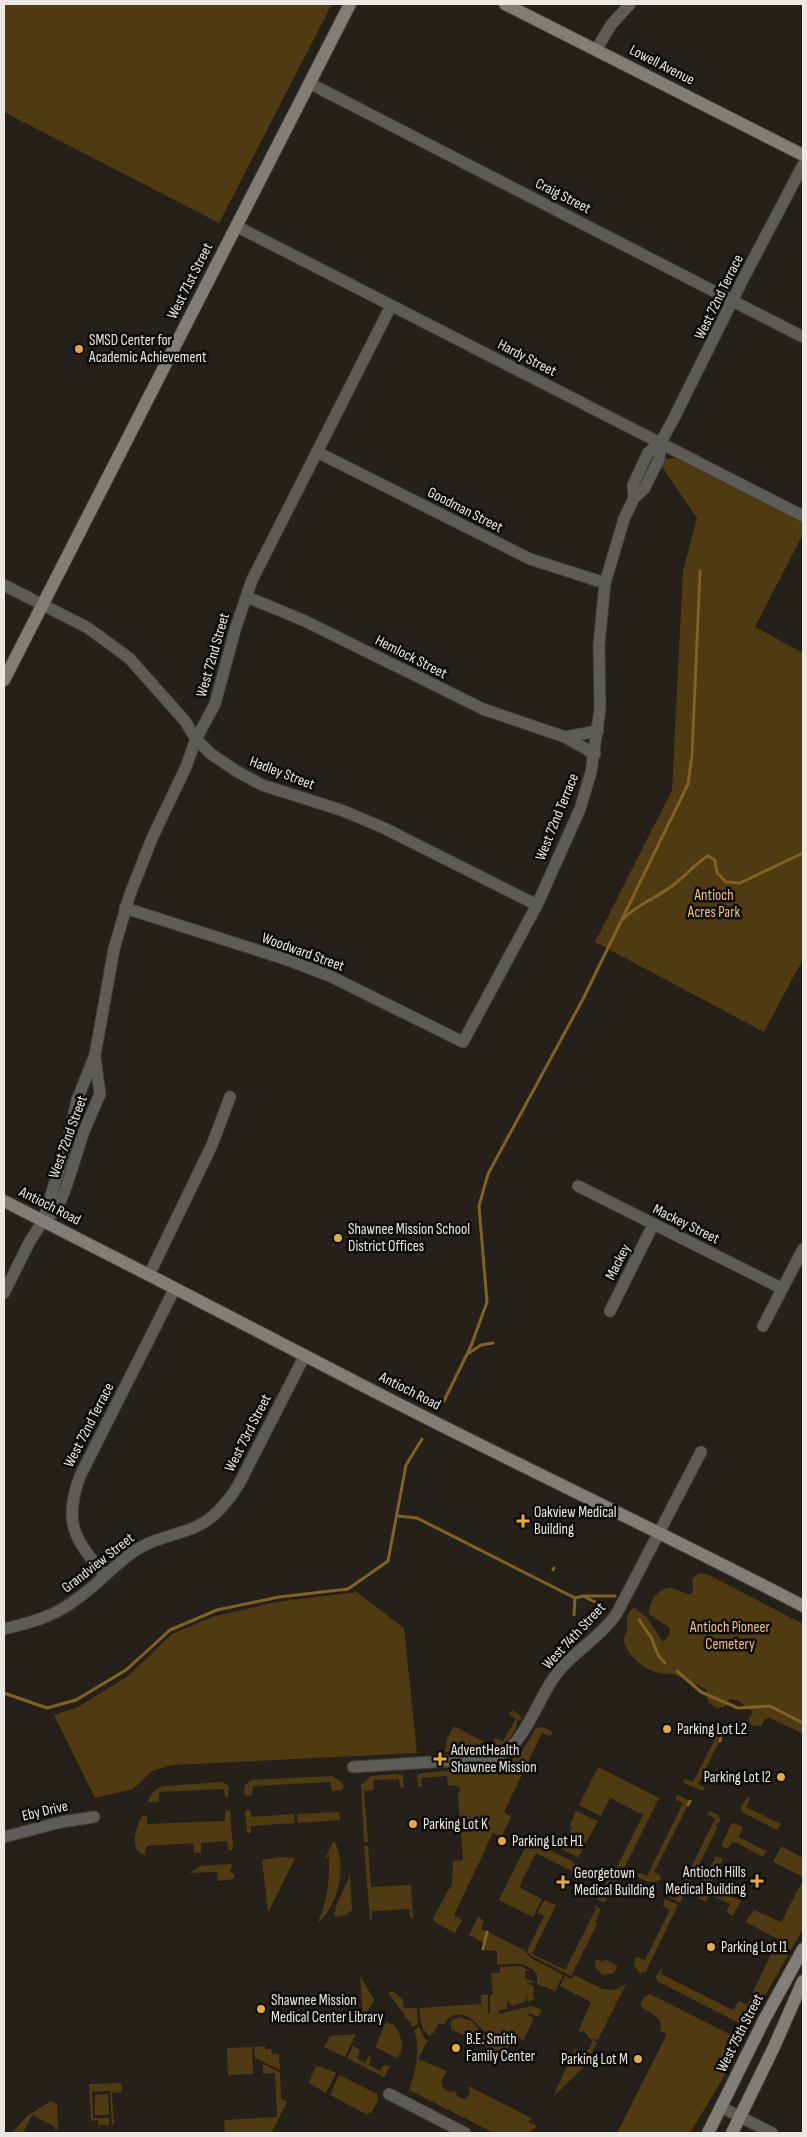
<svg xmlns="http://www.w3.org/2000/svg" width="807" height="2137" viewBox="0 0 807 2137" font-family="'Sofia Sans Condensed',sans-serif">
	<rect width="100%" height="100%" fill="#25211a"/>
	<g fill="#4f3a12">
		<path d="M 4,4 L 332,4 L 219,223 L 4,112 Z"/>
		<path d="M 677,458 L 803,522 L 803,534 L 755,627 L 803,653 L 803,959 L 764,1032 L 595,942 L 672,790 L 683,571 L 697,518 L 661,465 L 664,459 Z"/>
		<path d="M 699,1573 L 709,1575 L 803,1624 L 803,1734 L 770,1718 L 765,1719 L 761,1726 L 754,1726 L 749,1723 L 749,1718 L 753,1712 L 739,1701 L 729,1699 L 724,1707 L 717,1708 C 708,1703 706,1700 707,1690 C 703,1687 677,1675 672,1674 C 665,1674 657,1673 650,1670 C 640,1666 622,1649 624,1638 C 625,1635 626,1633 627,1630 C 628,1621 625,1617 632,1609 L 635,1608 L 647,1618 L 663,1642 L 669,1635 L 670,1628 L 649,1614 C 649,1603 657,1587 671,1588 C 678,1589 684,1594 691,1594 L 693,1590 L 692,1579 Z"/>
		<path d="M 357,1592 L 404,1628 L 417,1753 L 172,1765 L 152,1771 L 133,1789 L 95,1798 L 54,1715 L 78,1707 L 128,1676 L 172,1634 L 212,1617 L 276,1602 Z"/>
		<path d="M 512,1710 L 520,1715 L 521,1720 L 517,1721 L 517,1726 L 508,1741 L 493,1750 L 445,1752 L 447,1739 L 454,1726 L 490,1745 L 495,1738 L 503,1741 L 516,1719 L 509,1714 Z"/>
		<path d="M 543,1727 L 551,1731 L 553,1734 L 550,1736 L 542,1733 L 504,1812 L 511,1817 L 502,1836 L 493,1833 L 454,1915 L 462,1920 L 455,1933 L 434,1922 L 433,1918 L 452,1884 L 453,1861 L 463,1860 L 458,1796 L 460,1788 L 457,1786 L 448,1785 L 447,1776 L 421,1778 L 422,1786 L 418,1788 L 417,1775 L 422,1773 L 502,1766 L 520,1754 L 536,1728 Z"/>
		<path d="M 709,1732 L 721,1738 L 698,1784 L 705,1788 L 702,1791 L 684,1783 L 683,1780 L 686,1779 L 693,1782 L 715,1739 L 708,1735 Z"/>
		<path d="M 598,1767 L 659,1798 L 613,1891 L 611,1890 L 605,1903 L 597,1899 L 609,1876 L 612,1877 L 643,1815 L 610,1798 L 601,1816 L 579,1805 Z"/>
		<path d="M 396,1774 L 403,1775 L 404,1788 L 400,1787 L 399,1779 L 374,1780 L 373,1790 L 364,1791 L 368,1842 L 364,1842 L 361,1785 L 371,1776 Z"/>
		<path d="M 332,1776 L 342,1782 L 344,1786 L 342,1790 L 332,1791 L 330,1782 L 253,1786 L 252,1795 L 247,1796 L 244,1793 L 245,1785 L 251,1780 Z"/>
		<path d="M 223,1782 L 229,1787 L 228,1797 L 225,1797 L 224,1789 L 159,1792 L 159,1802 L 147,1802 L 154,1791 L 163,1786 Z"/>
		<path d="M 679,1795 L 690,1801 L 654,1872 L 660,1875 L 661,1879 C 654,1885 647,1882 639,1878 L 637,1875 L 640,1873 L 647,1876 L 683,1803 L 676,1800 L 676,1796 Z"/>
		<path d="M 748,1797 L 750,1799 L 746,1807 L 781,1824 L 777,1830 L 742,1812 L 741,1806 Z"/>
		<path d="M 247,1809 L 250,1810 L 251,1817 L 294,1814 L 295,1823 L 251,1826 L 251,1832 L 249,1834 L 247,1832 L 245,1812 Z"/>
		<path d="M 228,1810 L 230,1811 L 233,1848 L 231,1850 L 228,1850 L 227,1841 L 201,1843 L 201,1853 L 194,1853 L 193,1843 L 146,1846 L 145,1855 C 128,1852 136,1825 143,1815 L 147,1816 L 147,1824 L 225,1821 L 225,1811 Z"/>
		<path d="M 576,1811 L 598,1821 L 577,1859 L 577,1857 L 561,1849 L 572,1827 L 570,1826 Z"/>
		<path d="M 710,1811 L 719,1815 L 720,1820 L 719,1823 L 717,1823 L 716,1825 L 718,1826 L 680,1903 L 667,1896 L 676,1898 L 715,1819 L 707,1814 Z"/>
		<path d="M 339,1812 L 340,1820 L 298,1823 L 297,1814 Z"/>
		<path d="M 734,1823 L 743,1827 L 739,1837 L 766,1851 L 763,1857 L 735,1842 L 731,1843 L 728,1849 L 721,1846 L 731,1824 Z"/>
		<path d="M 529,1840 L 574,1862 L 578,1874 L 536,1853 L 519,1887 L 542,1899 L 533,1917 L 499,1900 Z"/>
		<path d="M 333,1842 L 335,1842 C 347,1869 339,1904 317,1924 C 327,1903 330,1881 329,1857 L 325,1858 Z"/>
		<path d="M 364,1846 L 368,1846 L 371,1887 L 411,1885 L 413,1918 L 410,1917 L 410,1909 L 372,1911 L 372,1919 L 370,1920 Z"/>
		<path d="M 781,1846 L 803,1858 L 803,1929 L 748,2025 L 739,2023 L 657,1981 L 656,1977 L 664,1965 L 661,1974 L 733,2010 L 739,2001 L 747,2005 L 778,1939 L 745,1922 L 754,1910 L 781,1922 L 803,1880 L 801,1876 L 773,1862 Z"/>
		<path d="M 716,1856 L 723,1859 L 711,1883 L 714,1891 L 705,1902 L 698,1898 L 696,1895 Z"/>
		<path d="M 280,1857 L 295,1858 L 268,1913 L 262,1860 Z"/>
		<path d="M 230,1864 L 233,1865 L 230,1871 L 234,1874 L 234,1879 L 218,1881 L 217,1872 L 189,1873 L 201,1866 Z"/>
		<path d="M 350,1874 L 352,1910 L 346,1915 L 335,1917 C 332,1908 347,1886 350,1874 Z"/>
		<path d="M 717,1889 L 741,1901 L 733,1916 L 726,1912 L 730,1904 L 713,1896 Z"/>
		<path d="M 665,1899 L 678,1905 L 646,1971 L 640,1973 L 634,1965 L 635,1958 L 637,1957 L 645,1960 L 670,1910 L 663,1906 Z"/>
		<path d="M 544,1900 L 556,1905 L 532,1954 L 565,1970 L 596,1909 L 594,1905 L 601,1909 L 595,1922 L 597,1924 L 571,1976 L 532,1956 L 527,1951 L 544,1916 L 537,1913 Z"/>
		<path d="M 478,1917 L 484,1921 L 481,1929 L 487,1932 L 484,1943 L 469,1935 Z"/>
		<path d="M 488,1932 L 524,1950 L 531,1958 L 563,1975 L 555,1991 L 537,1984 L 537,1975 C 528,1960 512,1964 497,1965 L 497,1951 L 485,1950 Z"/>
		<path d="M 596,1959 L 604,1962 L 605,1959 L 618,1966 L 614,1973 L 603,1975 L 595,1967 Z"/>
		<path d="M 520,1966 L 530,1971 L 525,1971 L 525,1978 L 534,1982 L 525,1983 L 534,1986 L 533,1995 L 535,1999 L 527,2002 L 528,1993 L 525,2002 L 512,2006 L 507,2001 L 507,2009 L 499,2010 L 499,2013 L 502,2013 L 532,2006 L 542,2010 L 538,2017 L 529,2013 L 528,2015 L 534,2018 L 523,2041 L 513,2032 L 499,2033 L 494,2035 C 475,2032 472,2005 448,2018 L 444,2025 L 439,2023 L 434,2033 L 432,2033 L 430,2037 C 421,2029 420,2019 419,2008 L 481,2004 L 481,1995 L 488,1994 L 488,2014 L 490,2014 L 490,1995 L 493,1994 L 491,1973 L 500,1973 L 500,1967 Z"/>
		<path d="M 360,1975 L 374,2000 L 362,2023 L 363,2019 Z"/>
		<path d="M 574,1975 L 603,1989 L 615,1990 L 626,1984 L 598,2040 L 590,2039 L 584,2031 L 578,2032 L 591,2002 L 560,1986 L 565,1976 L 572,1979 Z"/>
		<path d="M 393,1991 L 403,2000 L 404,2008 L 417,2008 L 418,2024 L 413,2027 L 388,1992 Z"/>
		<path d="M 650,1994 L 735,2037 L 740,2042 L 722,2080 L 690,2133 L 617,2133 L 667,2034 L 660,2031 C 664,2016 651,2014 641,2007 L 641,2003 L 644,1997 Z"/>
		<path d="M 459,2017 L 472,2021 L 478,2029 L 478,2032 L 471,2039 L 451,2029 L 451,2021 Z"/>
		<path d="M 386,2022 L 394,2025 C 401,2034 406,2048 397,2058 L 375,2047 Z"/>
		<path d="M 419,2027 L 425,2039 L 428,2040 L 418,2059 L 447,2071 L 441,2082 L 443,2088 L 449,2092 L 455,2091 L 458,2097 L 464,2099 L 470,2094 L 468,2086 L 531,2118 L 529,2122 L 537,2126 L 536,2127 L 528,2133 L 494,2133 L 409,2090 C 416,2071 421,2050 414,2030 Z"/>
		<path d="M 356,2034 L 345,2057 L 324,2047 L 330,2036 Z"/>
		<path d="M 482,2034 L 497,2037 L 511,2034 L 515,2036 L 517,2040 L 500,2054 L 473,2040 L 477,2035 Z"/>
		<path d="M 593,2040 L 597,2042 L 584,2067 L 553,2097 L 575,2049 L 572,2046 L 580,2053 L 584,2053 L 590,2048 Z"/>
		<path d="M 265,2046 L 265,2049 L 271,2049 L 272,2054 L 279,2054 L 280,2070 L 255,2058 L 254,2047 Z"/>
		<path d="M 353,2046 L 360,2050 L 357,2059 L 365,2063 L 368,2057 L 371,2056 L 369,2065 L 380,2071 L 384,2065 L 390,2066 L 384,2077 L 347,2058 Z"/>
		<path d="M 252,2047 L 253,2074 L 228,2075 L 227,2048 Z"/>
		<path d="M 263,2064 L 280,2072 L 281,2099 L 287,2102 L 272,2132 L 225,2133 L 224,2120 L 277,2117 L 275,2073 L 263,2074 Z"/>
		<path d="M 318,2066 L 336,2073 L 326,2093 L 309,2083 L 315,2068 Z"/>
		<path d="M 339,2075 L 377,2094 L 378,2100 L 372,2112 L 366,2114 L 330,2095 Z"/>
		<path d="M 121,2083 L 122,2092 L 112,2093 L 114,2124 L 112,2125 L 110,2091 L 92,2092 L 93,2118 L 109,2118 L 109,2125 L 98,2125 L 98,2120 L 91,2121 L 89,2084 Z"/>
		<path d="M 108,2094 L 109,2115 L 95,2115 L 95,2095 Z"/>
		<path d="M 51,2101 L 57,2104 L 58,2129 L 54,2130 L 55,2127 L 32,2115 L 23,2133 L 12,2133 L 27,2116 Z"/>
	</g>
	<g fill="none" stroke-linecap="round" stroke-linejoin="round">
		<g stroke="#826222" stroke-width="3">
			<path d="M 623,919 C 638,904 656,898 672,886 C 685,877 694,864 708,856 L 715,860 L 717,873 L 726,882 L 740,883 L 803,853"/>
			<path d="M 469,1353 L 481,1345 L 493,1343"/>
			<path d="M 444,1401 L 471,1346 L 487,1302 L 479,1206 L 488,1174 L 583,999 L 688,784 L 692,755 L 700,571"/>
			<path d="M 398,1516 L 417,1518 L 575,1598 L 583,1596 L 599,1604"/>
			<path d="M 553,1570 L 554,1568"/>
			<path d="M 584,1596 L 615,1596"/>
			<path d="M 574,1615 L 575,1598"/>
			<path d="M 639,1620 L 651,1637 L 658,1655 L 665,1663"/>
			<path d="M 677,1671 L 701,1692 L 738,1708 L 770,1706 L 803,1723"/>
			<path d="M 4,1693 L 47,1708 L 76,1700 L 126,1670 L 170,1630 L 217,1610 L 279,1597 L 348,1589 L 388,1561 L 406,1465 L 422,1439"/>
			<path d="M 720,1741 L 721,1738"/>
			<path d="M 688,1805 L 690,1801"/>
			<path d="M 483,1949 L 487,1932"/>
		</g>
		<g stroke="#413d36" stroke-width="13">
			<g id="street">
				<path d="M 596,50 L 611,25 L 630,4"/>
				<path d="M 309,83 L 803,337"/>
				<path d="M 236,226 L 803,516"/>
				<path d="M 317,452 L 530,559 L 605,583"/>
				<path d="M 634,498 L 633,485 L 648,453 L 661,442 L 673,420 L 742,281 L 803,165"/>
				<path d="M 4,585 L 88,628 L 129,658 L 185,721 L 196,739 L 211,754 L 238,772 L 262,785 L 341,810 L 384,828 L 537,905"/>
				<path d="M 247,597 L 305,621 L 483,709 L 565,737 L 595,754"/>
				<path d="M 565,737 L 598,731"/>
				<path d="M 125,908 L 288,960 L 332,977 L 463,1042 L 537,905 L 580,809 L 591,772 L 600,709 L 599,645 L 605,583 L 624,519 L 634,498 L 644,489 L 659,459 L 661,442"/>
				<path d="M 578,1186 L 781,1288"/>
				<path d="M 43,1221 L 69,1137 L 77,1100 L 95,1055 L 114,949 L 130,894 L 153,836 L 186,767 L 196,739 L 215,704 L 235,630 L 252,580 L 391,306"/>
				<path d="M 149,1275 L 212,1145 L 230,1097"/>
				<path d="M 4,1293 L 30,1241 L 43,1221 L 57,1210 L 66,1187 L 84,1131 L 100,1094 L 95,1057"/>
				<path d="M 610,1311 L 653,1225"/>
				<path d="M 763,1326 L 803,1249"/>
				<path d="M 105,1575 C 74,1539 63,1523 80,1476 L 175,1288"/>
				<path d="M 4,1629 C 29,1623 53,1617 74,1601 C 95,1587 112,1567 133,1552 C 151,1539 173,1536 193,1528 C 214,1520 228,1502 239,1484 L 305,1355"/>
				<path d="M 353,1767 L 495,1758 C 521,1749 536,1705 551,1682 C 568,1654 599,1640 617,1613 L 701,1452"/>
				<path d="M 4,1837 L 61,1822 L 94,1817"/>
				<path d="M 389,2094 L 465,2133"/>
				<path d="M 721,2107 L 772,2133"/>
			</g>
		</g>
		<g stroke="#413d36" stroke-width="14">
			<g id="secondary">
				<path d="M 505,4 L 803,155"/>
				<path d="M 4,680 L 350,4"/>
				<path d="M 4,1201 C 120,1260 237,1320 352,1380 C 502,1458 654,1528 803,1606"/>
				<path d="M 708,2133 L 764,2020 L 803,1949"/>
				<path d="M 732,2133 L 774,2047 L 803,1981"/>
			</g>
		</g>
		<use href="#street" stroke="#5e5c58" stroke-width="11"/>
		<use href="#secondary" stroke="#817d77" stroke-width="12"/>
	</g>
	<g fill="#e6ac36" stroke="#0d0b08" stroke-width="2">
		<circle cx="79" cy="349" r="5"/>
		<circle cx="338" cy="1238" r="5"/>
		<path d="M520.5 1513.5h5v5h5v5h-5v5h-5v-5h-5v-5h5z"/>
		<circle cx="667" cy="1729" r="5"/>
		<path d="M437.5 1751.5h5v5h5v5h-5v5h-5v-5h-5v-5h5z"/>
		<circle cx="781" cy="1777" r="5"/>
		<circle cx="413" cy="1824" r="5"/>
		<circle cx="502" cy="1841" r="5"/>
		<path d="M754.5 1873.5h5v5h5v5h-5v5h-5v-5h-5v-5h5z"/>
		<path d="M560.5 1874.5h5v5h5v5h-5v5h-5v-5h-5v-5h5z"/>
		<circle cx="711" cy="1947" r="5"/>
		<circle cx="261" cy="2009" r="5"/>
		<circle cx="456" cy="2048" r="5"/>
		<circle cx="638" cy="2059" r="5"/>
	</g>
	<g text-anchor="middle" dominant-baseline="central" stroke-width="5" stroke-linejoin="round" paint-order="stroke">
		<g font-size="15" fill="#ebe8e3" stroke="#0d0b08">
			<text transform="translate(662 65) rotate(27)">Lowell Avenue</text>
			<text transform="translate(563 196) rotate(27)">Craig Street</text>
			<text transform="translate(190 281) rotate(-63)">West 71st Street</text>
			<text transform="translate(719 297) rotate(-64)">West 72nd Terrace</text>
			<text transform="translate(527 358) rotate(27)">Hardy Street</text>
			<text transform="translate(465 510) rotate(27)">Goodman Street</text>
			<text transform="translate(213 655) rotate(-74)">West 72nd Street</text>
			<text transform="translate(411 657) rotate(27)">Hemlock Street</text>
			<text transform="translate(282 773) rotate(21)">Hadley Street</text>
			<text transform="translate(557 817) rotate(-68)">West 72nd Terrace</text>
			<text transform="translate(303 952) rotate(20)">Woodward Street</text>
			<text transform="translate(68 1137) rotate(-70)">West 72nd Street</text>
			<text transform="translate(50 1206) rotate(27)">Antioch Road</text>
			<text transform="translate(686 1224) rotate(26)">Mackey Street</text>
			<text transform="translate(618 1262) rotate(-63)">Mackey</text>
			<text transform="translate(410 1391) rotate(27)">Antioch Road</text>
			<text transform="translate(89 1425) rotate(-63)">West 72nd Terrace</text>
			<text transform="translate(248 1433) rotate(-63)">West 73rd Street</text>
			<text transform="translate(98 1563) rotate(-38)">Grandview Street</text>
			<text transform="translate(574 1636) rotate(-47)">West 74th Street</text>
			<text transform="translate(45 1811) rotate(-13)">Eby Drive</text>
			<text transform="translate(740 2033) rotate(-63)">West 75th Street</text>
		</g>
		<g font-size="15" fill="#ebe8e3" stroke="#0d0b08" text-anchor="start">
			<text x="89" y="340">SMSD Center for<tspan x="89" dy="17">Academic Achievement</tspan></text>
			<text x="348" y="1229">Shawnee Mission School<tspan x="348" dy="17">District Offices</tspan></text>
			<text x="534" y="1512">Oakview Medical<tspan x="534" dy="17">Building</tspan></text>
			<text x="677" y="1729">Parking Lot L2</text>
			<text x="451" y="1750">AdventHealth<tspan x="451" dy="17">Shawnee Mission</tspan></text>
			<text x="771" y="1777" text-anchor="end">Parking Lot I2</text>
			<text x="423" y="1824">Parking Lot K</text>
			<text x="512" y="1841">Parking Lot H1</text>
			<text x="746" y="1872" text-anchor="end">Antioch Hills<tspan x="746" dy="17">Medical Building</tspan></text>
			<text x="574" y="1873">Georgetown<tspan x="574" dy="17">Medical Building</tspan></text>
			<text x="721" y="1947">Parking Lot I1</text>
			<text x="271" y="2000">Shawnee Mission<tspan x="271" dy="17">Medical Center Library</tspan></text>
			<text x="466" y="2039">B.E. Smith<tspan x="466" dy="17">Family Center</tspan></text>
			<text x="628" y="2059" text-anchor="end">Parking Lot M</text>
		</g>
		<g font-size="15" fill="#f4c36b" stroke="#0d0b08">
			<text x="714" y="895">Antioch<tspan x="714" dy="17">Acres Park</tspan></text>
			<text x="730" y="1627">Antioch Pioneer<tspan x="730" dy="17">Cemetery</tspan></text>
		</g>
	</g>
	<rect width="807" height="2137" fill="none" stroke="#ebe8e3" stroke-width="10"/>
</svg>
